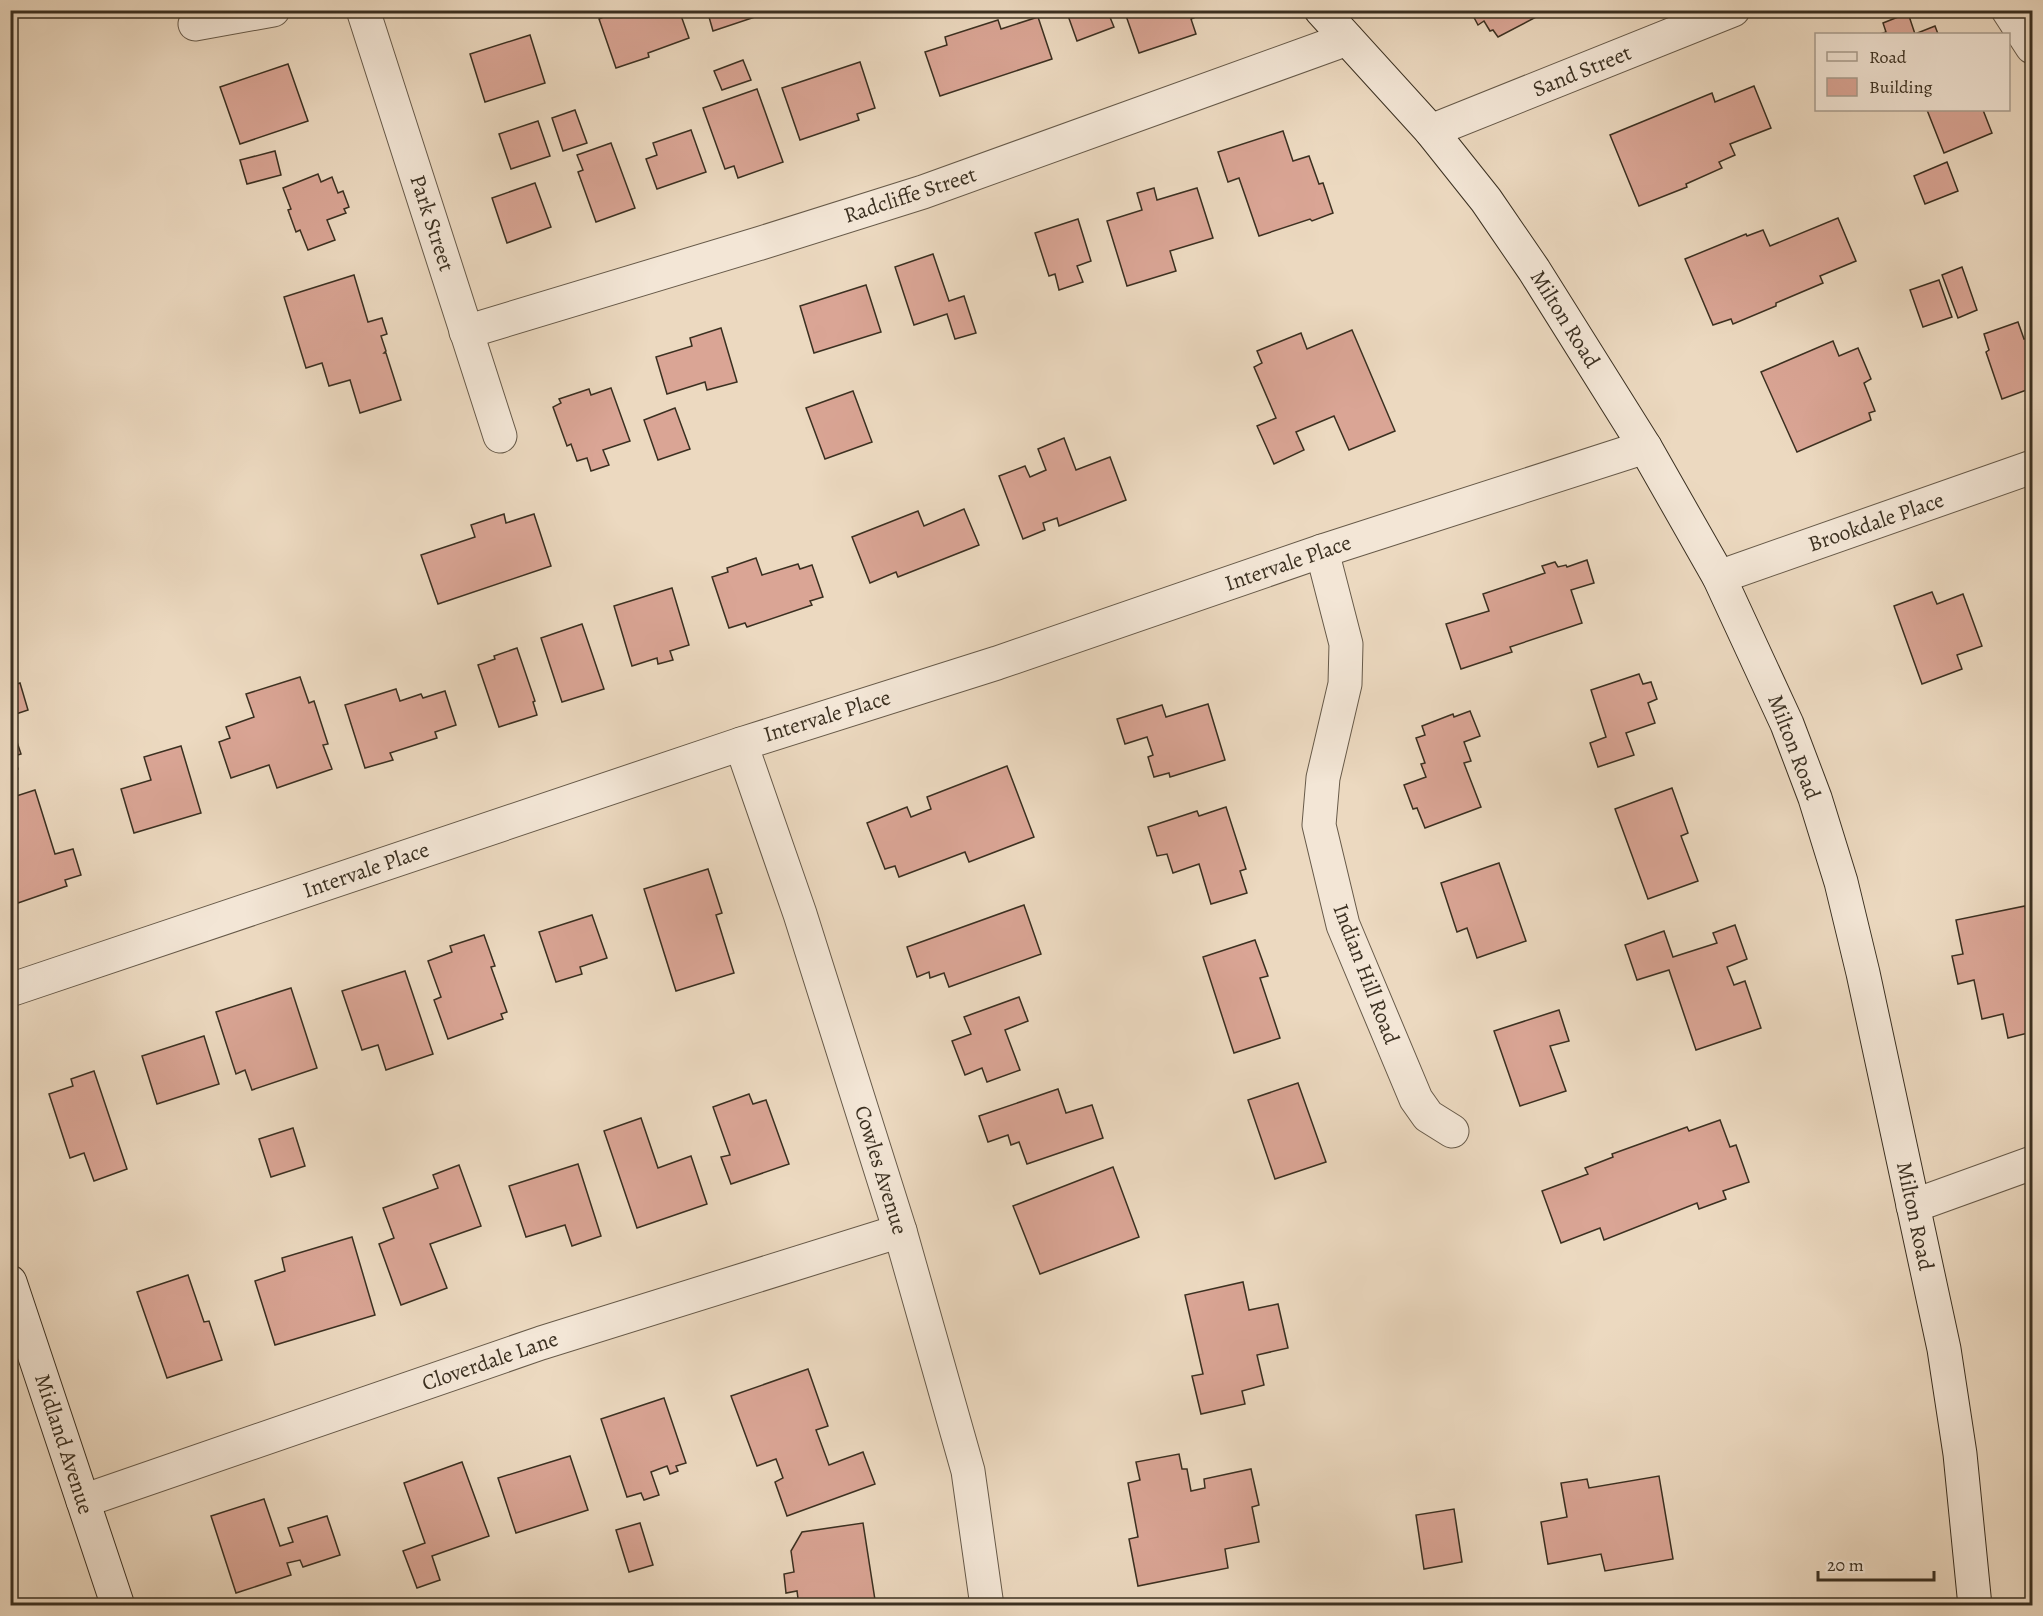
<svg xmlns="http://www.w3.org/2000/svg" width="2043" height="1616" viewBox="0 0 2043 1616" font-family="Alegreya,serif">
	<rect width="100%" height="100%" fill="#ecd9c0"/>
	<filter id="stains"><feTurbulence type="fractalNoise" baseFrequency=".00333" numOctaves="4"/><feColorMatrix values="0 0 0 0 .2 0 0 0 0 .09 0 0 0 0 .02 0 0 0 .5 -.17"/></filter>
	<radialGradient id="worn" r=".72"><stop offset=".6" stop-color="#630" stop-opacity="0"/><stop offset="1" stop-color="#630" stop-opacity=".3"/></radialGradient>
	<g fill="#daa595" stroke="#3b3021" stroke-width="1.5">
		<path d="M 679,10 L 689,38 L 648,53 L 649,57 L 616,68 L 599,19 L 619,10 Z"/>
		<path d="M 707,10 L 763,10 L 764,14 L 713,31 Z"/>
		<path d="M 1066,10 L 1107,10 L 1114,27 L 1077,41 Z"/>
		<path d="M 1124,10 L 1196,10 L 1198,16 L 1191,19 L 1196,34 L 1139,53 Z"/>
		<path d="M 1470,10 L 1537,10 L 1540,15 L 1498,37 L 1493,30 L 1490,31 L 1484,21 L 1478,25 Z"/>
		<path d="M 1908,13 L 1915,34 L 1935,26 L 1938,34 L 1880,34 L 1886,32 L 1883,23 Z"/>
		<path d="M 1038,17 L 1052,59 L 940,96 L 925,52 L 947,45 L 945,37 L 998,20 L 1001,29 Z"/>
		<path d="M 530,35 L 545,83 L 485,102 L 470,54 Z"/>
		<path d="M 743,60 L 751,80 L 722,90 L 714,71 Z"/>
		<path d="M 860,62 L 875,108 L 857,114 L 859,120 L 800,140 L 782,88 Z"/>
		<path d="M 288,64 L 308,121 L 240,144 L 220,87 Z"/>
		<path d="M 1754,86 L 1771,128 L 1730,144 L 1735,155 L 1719,162 L 1722,168 L 1686,184 L 1687,187 L 1639,206 L 1610,135 L 1712,93 L 1715,102 Z"/>
		<path d="M 757,89 L 783,162 L 738,178 L 734,166 L 725,169 L 703,108 Z"/>
		<path d="M 575,110 L 587,143 L 563,151 L 552,118 Z"/>
		<path d="M 1927,110 L 1983,110 L 1992,133 L 1944,153 Z"/>
		<path d="M 538,121 L 550,156 L 511,169 L 499,134 Z"/>
		<path d="M 691,130 L 706,172 L 657,189 L 646,159 L 657,155 L 653,143 Z"/>
		<path d="M 1283,131 L 1293,161 L 1309,156 L 1319,184 L 1323,183 L 1333,213 L 1312,221 L 1310,219 L 1259,236 L 1239,178 L 1228,182 L 1218,152 Z"/>
		<path d="M 611,143 L 635,208 L 596,222 L 578,172 L 583,170 L 577,155 Z"/>
		<path d="M 275,151 L 281,175 L 247,184 L 240,160 Z"/>
		<path d="M 1947,162 L 1958,191 L 1925,204 L 1914,176 Z"/>
		<path d="M 318,174 L 321,182 L 332,177 L 338,193 L 343,191 L 349,207 L 344,209 L 346,213 L 327,220 L 335,240 L 308,250 L 300,230 L 296,232 L 288,210 L 291,209 L 283,188 Z"/>
		<path d="M 535,183 L 551,227 L 507,243 L 492,198 Z"/>
		<path d="M 1154,188 L 1157,200 L 1197,188 L 1213,238 L 1170,251 L 1176,271 L 1127,286 L 1107,221 L 1142,210 L 1137,193 Z"/>
		<path d="M 1838,218 L 1856,261 L 1820,276 L 1823,283 L 1776,303 L 1776,306 L 1733,324 L 1731,319 L 1713,325 L 1685,259 L 1746,234 L 1747,236 L 1763,230 L 1770,246 Z"/>
		<path d="M 1078,219 L 1091,261 L 1077,266 L 1083,282 L 1059,290 L 1055,274 L 1049,276 L 1035,233 Z"/>
		<path d="M 933,254 L 949,301 L 964,296 L 976,333 L 955,339 L 947,314 L 914,325 L 895,267 Z"/>
		<path d="M 1962,267 L 1977,310 L 1958,318 L 1942,275 Z"/>
		<path d="M 354,275 L 368,322 L 382,318 L 387,334 L 381,336 L 386,351 L 384,353 L 386,353 L 401,400 L 360,413 L 350,380 L 329,386 L 322,363 L 306,368 L 284,297 Z"/>
		<path d="M 1939,280 L 1952,317 L 1923,327 L 1910,290 Z"/>
		<path d="M 866,285 L 881,332 L 814,353 L 800,306 Z"/>
		<path d="M 2018,322 L 2024,339 L 2032,336 L 2032,388 L 2002,399 L 1986,352 L 1989,350 L 1984,334 Z"/>
		<path d="M 721,328 L 737,382 L 707,390 L 705,382 L 667,394 L 656,357 L 692,346 L 690,338 Z"/>
		<path d="M 1352,330 L 1395,431 L 1349,450 L 1334,416 L 1296,432 L 1304,450 L 1274,464 L 1257,426 L 1276,418 L 1254,367 L 1262,363 L 1257,351 L 1301,333 L 1307,349 Z"/>
		<path d="M 1833,341 L 1839,356 L 1858,348 L 1871,379 L 1864,383 L 1875,411 L 1869,413 L 1871,420 L 1797,452 L 1761,372 Z"/>
		<path d="M 611,388 L 630,441 L 603,450 L 609,465 L 591,471 L 587,458 L 577,461 L 571,444 L 567,446 L 553,407 L 561,403 L 559,399 L 589,389 L 591,395 Z"/>
		<path d="M 853,391 L 872,442 L 825,459 L 806,408 Z"/>
		<path d="M 675,408 L 690,449 L 658,460 L 644,420 Z"/>
		<path d="M 1064,438 L 1076,470 L 1110,457 L 1126,500 L 1059,526 L 1057,518 L 1043,523 L 1045,530 L 1023,539 L 999,476 L 1025,466 L 1030,477 L 1046,470 L 1038,449 Z"/>
		<path d="M 964,509 L 979,545 L 898,577 L 896,572 L 870,583 L 852,537 L 918,511 L 924,526 Z"/>
		<path d="M 504,514 L 506,523 L 534,514 L 551,566 L 438,604 L 421,555 L 475,537 L 471,525 Z"/>
		<path d="M 756,558 L 762,575 L 798,564 L 800,569 L 812,565 L 823,597 L 810,601 L 812,605 L 747,627 L 745,623 L 729,628 L 712,577 L 728,572 L 727,568 Z"/>
		<path d="M 1587,560 L 1594,583 L 1571,590 L 1582,623 L 1510,647 L 1512,652 L 1461,669 L 1446,624 L 1489,611 L 1483,594 L 1545,573 L 1542,566 L 1555,562 L 1558,567 L 1566,565 L 1567,567 Z"/>
		<path d="M 672,588 L 689,645 L 670,651 L 673,660 L 658,664 L 657,658 L 632,666 L 614,606 Z"/>
		<path d="M 1932,592 L 1937,604 L 1963,594 L 1982,646 L 1957,655 L 1962,669 L 1922,684 L 1894,606 Z"/>
		<path d="M 582,624 L 604,689 L 562,702 L 541,638 Z"/>
		<path d="M 517,648 L 535,701 L 533,702 L 537,715 L 499,727 L 478,665 L 495,659 L 494,656 Z"/>
		<path d="M 1639,674 L 1643,684 L 1651,682 L 1657,699 L 1648,703 L 1655,723 L 1626,733 L 1634,755 L 1598,767 L 1590,743 L 1606,737 L 1591,690 Z"/>
		<path d="M 300,677 L 309,703 L 314,701 L 328,744 L 323,745 L 332,769 L 277,788 L 269,765 L 231,778 L 219,742 L 230,738 L 226,727 L 254,717 L 246,694 Z"/>
		<path d="M 20,683 L 28,710 L 10,716 L 10,686 Z"/>
		<path d="M 396,689 L 400,701 L 421,694 L 423,698 L 445,691 L 456,725 L 435,732 L 437,738 L 390,753 L 393,760 L 365,768 L 345,705 Z"/>
		<path d="M 1208,704 L 1225,760 L 1170,777 L 1169,773 L 1154,777 L 1148,757 L 1153,755 L 1147,737 L 1125,744 L 1117,719 L 1162,705 L 1166,717 Z"/>
		<path d="M 1470,711 L 1480,736 L 1464,742 L 1471,761 L 1464,763 L 1481,807 L 1425,828 L 1417,808 L 1413,809 L 1404,785 L 1426,777 L 1421,764 L 1425,763 L 1416,738 L 1425,735 L 1422,726 L 1453,714 L 1454,717 Z"/>
		<path d="M 10,721 L 21,754 L 14,756 L 18,769 L 10,772 Z"/>
		<path d="M 181,746 L 201,813 L 134,833 L 121,789 L 151,780 L 144,757 Z"/>
		<path d="M 1007,766 L 1034,837 L 969,862 L 965,852 L 899,877 L 895,866 L 885,869 L 867,823 L 907,807 L 911,817 L 931,809 L 927,797 Z"/>
		<path d="M 1672,788 L 1688,833 L 1681,836 L 1698,881 L 1648,899 L 1615,809 Z"/>
		<path d="M 35,790 L 55,854 L 73,849 L 81,875 L 65,880 L 67,886 L 18,903 L 10,881 L 10,798 Z"/>
		<path d="M 1226,807 L 1246,869 L 1240,871 L 1247,893 L 1211,904 L 1199,864 L 1173,873 L 1167,854 L 1157,856 L 1148,827 L 1197,811 L 1199,816 Z"/>
		<path d="M 1499,863 L 1526,941 L 1477,958 L 1467,928 L 1457,932 L 1441,883 Z"/>
		<path d="M 708,869 L 722,913 L 716,915 L 734,973 L 676,991 L 644,889 Z"/>
		<path d="M 1024,905 L 1041,954 L 949,987 L 944,973 L 930,978 L 929,972 L 917,977 L 907,947 Z"/>
		<path d="M 2025,906 L 2032,940 L 2032,1032 L 2008,1038 L 2003,1014 L 1982,1019 L 1974,980 L 1958,984 L 1952,956 L 1963,954 L 1956,920 Z"/>
		<path d="M 592,915 L 607,958 L 580,967 L 582,974 L 556,982 L 539,932 Z"/>
		<path d="M 1735,925 L 1747,959 L 1727,967 L 1734,985 L 1745,981 L 1761,1028 L 1696,1050 L 1669,970 L 1637,980 L 1625,945 L 1664,931 L 1673,957 L 1717,943 L 1713,933 Z"/>
		<path d="M 484,935 L 495,966 L 491,967 L 507,1012 L 501,1014 L 503,1019 L 448,1039 L 434,1000 L 441,997 L 428,961 L 452,952 L 450,946 Z"/>
		<path d="M 1255,940 L 1268,976 L 1260,978 L 1280,1038 L 1234,1053 L 1203,957 Z"/>
		<path d="M 405,971 L 433,1054 L 386,1070 L 378,1045 L 362,1050 L 342,991 Z"/>
		<path d="M 291,988 L 317,1068 L 252,1090 L 245,1070 L 236,1074 L 216,1012 Z"/>
		<path d="M 1019,997 L 1028,1021 L 1005,1030 L 1020,1070 L 987,1082 L 982,1068 L 965,1075 L 952,1041 L 971,1034 L 964,1017 Z"/>
		<path d="M 1559,1010 L 1569,1041 L 1550,1046 L 1566,1091 L 1520,1106 L 1494,1031 Z"/>
		<path d="M 204,1036 L 219,1084 L 157,1104 L 142,1056 Z"/>
		<path d="M 94,1071 L 127,1169 L 94,1181 L 84,1153 L 70,1158 L 49,1094 L 73,1086 L 71,1079 Z"/>
		<path d="M 1298,1083 L 1326,1162 L 1275,1179 L 1248,1100 Z"/>
		<path d="M 1058,1089 L 1066,1113 L 1092,1105 L 1103,1138 L 1027,1164 L 1019,1142 L 1011,1145 L 1008,1135 L 988,1142 L 979,1116 Z"/>
		<path d="M 749,1094 L 753,1104 L 766,1100 L 789,1164 L 731,1184 L 721,1157 L 730,1155 L 713,1107 Z"/>
		<path d="M 641,1118 L 658,1168 L 691,1156 L 707,1204 L 637,1228 L 604,1131 Z"/>
		<path d="M 1720,1120 L 1730,1147 L 1736,1145 L 1749,1182 L 1723,1191 L 1726,1199 L 1699,1209 L 1697,1203 L 1604,1240 L 1600,1228 L 1561,1243 L 1542,1191 L 1588,1174 L 1585,1168 L 1613,1157 L 1612,1154 L 1687,1127 L 1689,1131 Z"/>
		<path d="M 293,1128 L 305,1166 L 271,1177 L 259,1139 Z"/>
		<path d="M 578,1164 L 601,1236 L 572,1246 L 565,1225 L 526,1237 L 509,1186 Z"/>
		<path d="M 459,1165 L 481,1226 L 430,1244 L 447,1288 L 401,1305 L 379,1244 L 394,1238 L 383,1208 L 438,1188 L 433,1175 Z"/>
		<path d="M 1113,1167 L 1139,1237 L 1040,1274 L 1013,1206 Z"/>
		<path d="M 352,1237 L 375,1315 L 275,1345 L 255,1281 L 285,1271 L 282,1258 Z"/>
		<path d="M 188,1275 L 204,1322 L 209,1321 L 222,1360 L 167,1378 L 137,1292 Z"/>
		<path d="M 1243,1282 L 1249,1310 L 1278,1304 L 1288,1348 L 1257,1355 L 1264,1385 L 1242,1391 L 1245,1404 L 1201,1414 L 1192,1376 L 1203,1374 L 1185,1295 Z"/>
		<path d="M 808,1369 L 828,1426 L 816,1430 L 829,1465 L 863,1452 L 875,1484 L 787,1516 L 775,1482 L 783,1478 L 776,1459 L 757,1466 L 731,1396 Z"/>
		<path d="M 664,1398 L 686,1463 L 676,1466 L 678,1471 L 670,1474 L 667,1466 L 651,1472 L 659,1495 L 644,1500 L 641,1493 L 627,1497 L 601,1419 Z"/>
		<path d="M 1179,1454 L 1182,1469 L 1187,1469 L 1191,1491 L 1205,1488 L 1204,1479 L 1251,1469 L 1259,1505 L 1252,1507 L 1259,1542 L 1225,1549 L 1228,1568 L 1138,1586 L 1129,1539 L 1138,1537 L 1128,1483 L 1140,1480 L 1136,1462 Z"/>
		<path d="M 570,1456 L 588,1510 L 516,1533 L 498,1478 Z"/>
		<path d="M 462,1462 L 489,1536 L 432,1556 L 440,1580 L 417,1588 L 403,1551 L 425,1543 L 404,1483 Z"/>
		<path d="M 1659,1476 L 1673,1559 L 1605,1571 L 1601,1554 L 1548,1564 L 1541,1522 L 1567,1517 L 1561,1483 L 1587,1479 L 1589,1488 Z"/>
		<path d="M 264,1499 L 280,1546 L 293,1542 L 288,1528 L 327,1516 L 340,1555 L 303,1567 L 300,1560 L 287,1563 L 291,1575 L 236,1593 L 211,1516 Z"/>
		<path d="M 1454,1509 L 1462,1562 L 1424,1569 L 1416,1515 Z"/>
		<path d="M 640,1523 L 653,1565 L 629,1572 L 616,1530 Z"/>
		<path d="M 863,1523 L 875,1600 L 841,1606 L 799,1606 L 797,1591 L 786,1593 L 784,1574 L 794,1572 L 791,1551 L 802,1532 Z"/>
	</g>
	<g fill="none" stroke-linecap="round" stroke-linejoin="round">
		<g stroke="#675a49" stroke-width="35">
			<g id="street">
				<path d="M 363,10 L 500,436"/>
				<path d="M 2008,10 L 2032,47"/>
				<path d="M 195,24 L 273,10"/>
				<path d="M 1431,131 L 1733,10"/>
				<path d="M 466,332 L 761,243 L 923,192 L 1347,39"/>
				<path d="M 1322,551 L 1346,644 L 1345,684 L 1323,778 L 1319,825 L 1343,925 L 1416,1099 L 1428,1116 L 1452,1131"/>
				<path d="M 1719,577 L 2032,467"/>
				<path d="M 741,744 L 800,914 L 900,1231 L 968,1471 L 987,1606"/>
				<path d="M 10,990 L 741,744 L 997,663 L 1322,551 L 1645,447"/>
				<path d="M 1913,1206 L 2032,1163"/>
				<path d="M 83,1501 L 541,1343 L 900,1231"/>
			</g>
		</g>
		<g stroke="#3b3021" stroke-width="35">
			<g id="secondary">
				<path d="M 1321,10 L 1431,131 L 1486,200 L 1534,270 L 1645,447 L 1719,577 L 1787,724 L 1815,798 L 1841,882 L 1863,973 L 1944,1349 L 1960,1454 L 1975,1606"/>
				<path d="M 10,1282 L 118,1606"/>
			</g>
		</g>
		<use href="#street" stroke="#f3e6d6" stroke-width="33"/>
		<use href="#secondary" stroke="#f3e6d6" stroke-width="33"/>
	</g>
	<g text-anchor="middle" dominant-baseline="central" stroke-width="6" stroke-linejoin="round" paint-order="stroke">
		<g font-size="22" fill="#3b3021" stroke="#f3e6d6">
			<text transform="translate(1582 71) rotate(-22)">Sand Street</text>
			<text transform="translate(910 195) rotate(-18)">Radcliffe Street</text>
			<text transform="translate(432 223) rotate(72)">Park Street</text>
			<text transform="translate(1565 319) rotate(58)">Milton Road</text>
			<text transform="translate(1876 522) rotate(-19)">Brookdale Place</text>
			<text transform="translate(1288 563) rotate(-19)">Intervale Place</text>
			<text transform="translate(827 716) rotate(-17)">Intervale Place</text>
			<text transform="translate(1794 747) rotate(69)">Milton Road</text>
			<text transform="translate(366 870) rotate(-19)">Intervale Place</text>
			<text transform="translate(1366 974) rotate(69)">Indian Hill Road</text>
			<text transform="translate(881 1170) rotate(73)">Cowles Avenue</text>
			<text transform="translate(1915 1216) rotate(78)">Milton Road</text>
			<text transform="translate(490 1361) rotate(-19)">Cloverdale Lane</text>
			<text transform="translate(64 1444) rotate(72)">Midland Avenue</text>
		</g>
	</g>
	<rect width="2043" height="1616" fill="none" stroke="#ecd9c0" stroke-width="36"/>
	<rect x="12" y="12" width="2019" height="1592" fill="none" stroke="#3b3021" stroke-width="3"/>
	<rect x="18" y="18" width="2007" height="1580" fill="none" stroke="#3b3021" stroke-width="1.5"/>
	<rect x="1815" y="33" width="195" height="78" fill="#f3e6d6" stroke="#a99d8e" stroke-width="1.5"/>
	<rect x="1827" y="52" width="30" height="9" fill="#f3e6d6" stroke="#a99d8e" stroke-width="1.5"/>
	<text x="1869" y="63" font-size="18" fill="#3b3021">Road</text>
	<rect x="1827" y="78" width="30" height="18" fill="#daa595" stroke="#a99d8e" stroke-width="1.5"/>
	<text x="1869" y="93" font-size="18" fill="#3b3021">Building</text>
	<path d="M1818 1571v9h116v-9" fill="none" stroke="#3b3021" stroke-width="3"/>
	<text x="1827" y="1571" font-size="18" fill="#3b3021" stroke="#f3e6d6" stroke-width="4.5" paint-order="stroke">20 m</text>
	<rect width="100%" height="100%" filter="url(#stains)"/>
	<rect width="100%" height="100%" fill="url(#worn)"/>
</svg>
